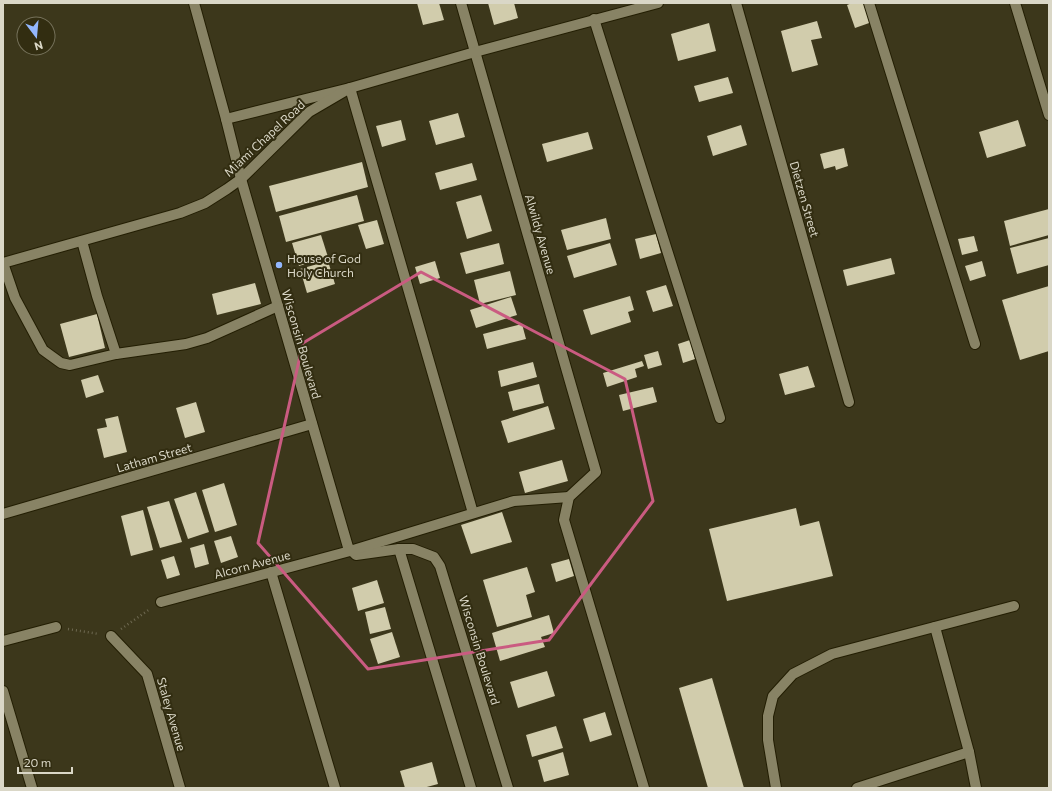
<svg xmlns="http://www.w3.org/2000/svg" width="1052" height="791" viewBox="0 0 1052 791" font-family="Commissioner,sans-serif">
	<rect width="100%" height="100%" fill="#3c371b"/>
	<g fill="#d1ccac">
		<path d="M 417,3 L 439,3 L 444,20 L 423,25 Z"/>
		<path d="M 488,3 L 514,3 L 518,18 L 494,25 Z"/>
		<path d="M 852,3 L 866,3 L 872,22 L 855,28 L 847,5 Z"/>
		<path d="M 817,21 L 822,38 L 811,40 L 818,65 L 792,72 L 781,31 Z"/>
		<path d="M 709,23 L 716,51 L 678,61 L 671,34 Z"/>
		<path d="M 728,77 L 733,93 L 699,102 L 694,86 Z"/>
		<path d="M 458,113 L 465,137 L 436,145 L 429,121 Z"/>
		<path d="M 401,120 L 406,140 L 382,147 L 376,126 Z"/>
		<path d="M 1018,120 L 1026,146 L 987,158 L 979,132 Z"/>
		<path d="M 741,125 L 747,145 L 713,156 L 707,136 Z"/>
		<path d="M 588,132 L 593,149 L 547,162 L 542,144 Z"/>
		<path d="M 844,148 L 848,166 L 836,170 L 835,166 L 824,169 L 820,154 Z"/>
		<path d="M 362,162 L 368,187 L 276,212 L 269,186 Z"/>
		<path d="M 472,163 L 477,180 L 440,190 L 435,173 Z"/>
		<path d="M 357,195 L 364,221 L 286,242 L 279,216 Z"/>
		<path d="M 481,195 L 492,231 L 467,239 L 456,202 Z"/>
		<path d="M 1049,209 L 1049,235 L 1010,246 L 1004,221 Z"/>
		<path d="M 606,218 L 611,239 L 567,250 L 561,230 Z"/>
		<path d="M 377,220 L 384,244 L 366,249 L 358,225 Z"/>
		<path d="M 656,234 L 661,253 L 640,259 L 635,239 Z"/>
		<path d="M 321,235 L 328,257 L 299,266 L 292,243 Z"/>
		<path d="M 974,236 L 978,251 L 962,255 L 958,239 Z"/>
		<path d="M 1049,238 L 1049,265 L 1017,274 L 1010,248 Z"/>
		<path d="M 499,243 L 504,264 L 466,274 L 460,253 Z"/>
		<path d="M 610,243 L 617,265 L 574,278 L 567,256 Z"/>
		<path d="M 891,258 L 895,274 L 847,286 L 843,270 Z"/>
		<path d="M 328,261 L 335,284 L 307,293 L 300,269 Z"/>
		<path d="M 435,261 L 440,278 L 420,284 L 415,267 Z"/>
		<path d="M 982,261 L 986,276 L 970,281 L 965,266 Z"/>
		<path d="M 510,271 L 516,295 L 480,304 L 474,280 Z"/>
		<path d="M 255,283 L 261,304 L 217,315 L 212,294 Z"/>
		<path d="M 666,285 L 673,306 L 653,312 L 646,291 Z"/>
		<path d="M 1049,286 L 1049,351 L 1020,360 L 1002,300 Z"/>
		<path d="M 630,296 L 634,310 L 628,312 L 631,322 L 591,335 L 583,310 Z"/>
		<path d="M 511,297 L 517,315 L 476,328 L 470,310 Z"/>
		<path d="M 97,314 L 105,348 L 69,357 L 60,324 Z"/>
		<path d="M 522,324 L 526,339 L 487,349 L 483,334 Z"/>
		<path d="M 690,340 L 695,359 L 683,363 L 678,344 Z"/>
		<path d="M 658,351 L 662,365 L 648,369 L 644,355 Z"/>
		<path d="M 642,361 L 644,366 L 635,369 L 637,377 L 607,387 L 603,373 Z"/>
		<path d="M 533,362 L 537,377 L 501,387 L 498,371 Z"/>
		<path d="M 808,366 L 815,387 L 785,395 L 779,374 Z"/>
		<path d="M 98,375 L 104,392 L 86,398 L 81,380 Z"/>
		<path d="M 539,384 L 544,403 L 513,411 L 508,392 Z"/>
		<path d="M 653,387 L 657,402 L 623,411 L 619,395 Z"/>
		<path d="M 196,402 L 205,432 L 185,438 L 176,408 Z"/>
		<path d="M 548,406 L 555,429 L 508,443 L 501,421 Z"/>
		<path d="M 118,416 L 127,452 L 104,458 L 97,429 L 107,427 L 105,419 Z"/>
		<path d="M 562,460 L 568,481 L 525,493 L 519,472 Z"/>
		<path d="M 224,483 L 237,525 L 215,532 L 202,490 Z"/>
		<path d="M 196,492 L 209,532 L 188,539 L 174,499 Z"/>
		<path d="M 169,501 L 182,542 L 160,548 L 147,507 Z"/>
		<path d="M 796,508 L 800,526 L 819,521 L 833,576 L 727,601 L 709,529 Z"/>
		<path d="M 143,510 L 153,550 L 131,556 L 121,516 Z"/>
		<path d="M 502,512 L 512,542 L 471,554 L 461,525 Z"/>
		<path d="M 231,536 L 238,557 L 221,563 L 214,541 Z"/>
		<path d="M 204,544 L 209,564 L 195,568 L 190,548 Z"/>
		<path d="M 174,556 L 180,575 L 167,579 L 161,560 Z"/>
		<path d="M 569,559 L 574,576 L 556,582 L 551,564 Z"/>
		<path d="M 527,567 L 535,592 L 526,595 L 532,617 L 497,627 L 483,580 Z"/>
		<path d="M 377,580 L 384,603 L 358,611 L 352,588 Z"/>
		<path d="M 385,607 L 391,629 L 370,634 L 365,612 Z"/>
		<path d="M 549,615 L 554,633 L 541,637 L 545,647 L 500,661 L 492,633 Z"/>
		<path d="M 392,632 L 400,657 L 378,664 L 370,639 Z"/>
		<path d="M 547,671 L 555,696 L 518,708 L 510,682 Z"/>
		<path d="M 712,678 L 744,788 L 708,788 L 679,688 Z"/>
		<path d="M 605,712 L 612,735 L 590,742 L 583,719 Z"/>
		<path d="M 556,726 L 563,748 L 532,757 L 526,735 Z"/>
		<path d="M 563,752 L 569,775 L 544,782 L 538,760 Z"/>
		<path d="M 432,762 L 438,784 L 423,788 L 405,788 L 400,771 Z"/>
	</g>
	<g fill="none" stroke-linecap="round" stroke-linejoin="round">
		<g stroke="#231e03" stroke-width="12">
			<g id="minor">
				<path d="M 194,3 L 226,119 L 241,179 L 348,547 L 356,555 L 399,549 L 413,549 L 434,557 L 440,566 L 508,788"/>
				<path d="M 461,3 L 596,472 L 569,497 L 564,520 L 644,788"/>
				<path d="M 736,3 L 849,402"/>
				<path d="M 869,3 L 975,344"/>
				<path d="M 1015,3 L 1049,115"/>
				<path d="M 594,19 L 720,418"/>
				<path d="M 226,119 L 350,88 L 473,513"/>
				<path d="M 3,263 L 180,213 L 205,203 L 227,189 L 241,179 L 309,112 L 350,88 L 475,52 L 658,3"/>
				<path d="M 3,263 L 15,298 L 43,350 L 61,363 L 70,365 L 116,354 L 97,296 L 82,241"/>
				<path d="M 116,354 L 186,344 L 207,338 L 278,306"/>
				<path d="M 3,514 L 312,424"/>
				<path d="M 399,549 L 471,788"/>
				<path d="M 271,572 L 335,788"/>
				<path d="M 161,602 L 350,551 L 514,501 L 569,497"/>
				<path d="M 935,627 L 969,752 L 976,788"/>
				<path d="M 111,636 L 147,674 L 180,788"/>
				<path d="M 3,641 L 56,627"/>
				<path d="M 3,691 L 32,788"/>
				<path d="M 776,788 L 768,740 L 768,716 L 773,696 L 793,674 L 832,654 L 1014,606"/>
				<path d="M 857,788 L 969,752"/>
			</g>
		</g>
		<g stroke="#6e6951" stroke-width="2.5" stroke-dasharray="1 3" stroke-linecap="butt">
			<path d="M 68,629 L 99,634"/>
			<path d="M 121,629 L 150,609"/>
		</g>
		<use href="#minor" stroke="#888365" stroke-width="10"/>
	</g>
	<path fill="none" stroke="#ca5b81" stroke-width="3" stroke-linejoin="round" d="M 421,272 L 625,379 L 653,501 L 549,640 L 368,669 L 258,543 L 303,343 Z"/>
	<circle fill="#93b7fd" stroke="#322d11" stroke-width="1.5" cx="279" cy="265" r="4"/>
	<g text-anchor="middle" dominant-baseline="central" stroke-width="4" stroke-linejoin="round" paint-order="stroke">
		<g font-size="12" fill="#dad7c7" stroke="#322d11">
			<text transform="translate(264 138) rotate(-43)">Miami Chapel Road</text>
			<text transform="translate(805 199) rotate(74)">Dietzen Street</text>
			<text transform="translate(541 234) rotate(74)">Alwildy Avenue</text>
			<text transform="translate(302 344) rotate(74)">Wisconsin Boulevard</text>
			<text transform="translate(154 457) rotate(-16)">Latham Street</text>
			<text transform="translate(252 564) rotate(-15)">Alcorn Avenue</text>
			<text transform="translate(480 650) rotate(73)">Wisconsin Boulevard</text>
			<text transform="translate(172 714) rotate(74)">Staley Avenue</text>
		</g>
		<g font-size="12" fill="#dad7c7" stroke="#322d11" text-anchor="start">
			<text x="287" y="258">House of God<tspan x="287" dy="14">Holy Church</tspan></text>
		</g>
	</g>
	<rect width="1052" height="791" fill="none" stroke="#dad7c7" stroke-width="8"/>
	<g transform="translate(36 36) rotate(164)"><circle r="19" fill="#322d11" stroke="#75715a"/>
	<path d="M0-3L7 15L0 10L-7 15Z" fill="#93b7fd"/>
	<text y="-6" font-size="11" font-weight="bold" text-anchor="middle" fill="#dad7c7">N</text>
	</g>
	<path d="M18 767v6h54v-6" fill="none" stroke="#dad7c7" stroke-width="2"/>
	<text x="24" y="767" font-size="12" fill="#dad7c7" stroke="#322d11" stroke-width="3" paint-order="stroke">20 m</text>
</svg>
